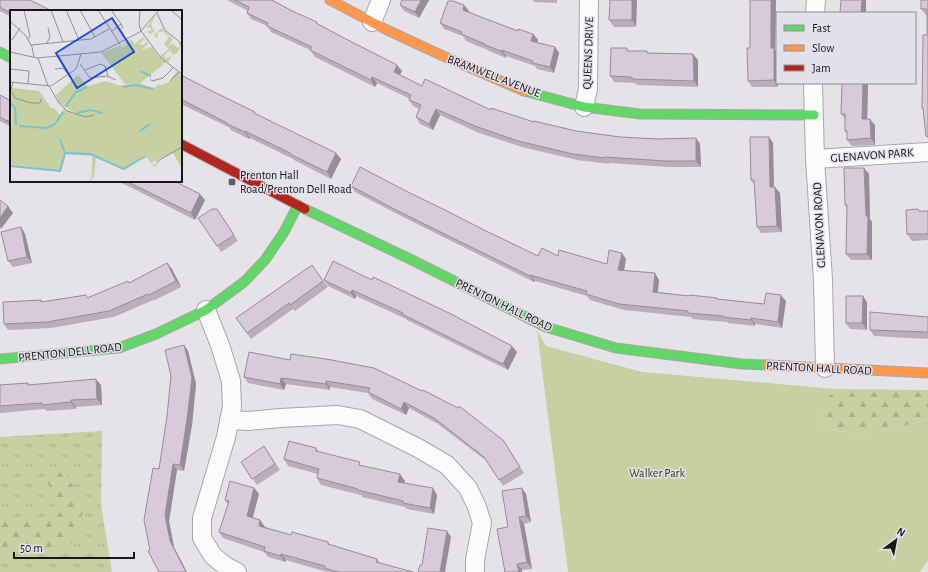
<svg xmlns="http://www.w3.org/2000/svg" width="928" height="572" viewBox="0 0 928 572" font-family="'Alegreya Sans',sans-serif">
	<defs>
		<pattern id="grass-tufts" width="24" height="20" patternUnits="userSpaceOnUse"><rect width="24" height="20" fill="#c6d0a0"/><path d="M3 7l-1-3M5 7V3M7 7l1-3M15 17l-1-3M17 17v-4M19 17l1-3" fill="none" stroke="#a9b289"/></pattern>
		<pattern id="forest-firs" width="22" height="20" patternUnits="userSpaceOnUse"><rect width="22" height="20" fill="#c6d0a0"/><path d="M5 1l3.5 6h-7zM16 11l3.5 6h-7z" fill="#a9b289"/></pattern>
	</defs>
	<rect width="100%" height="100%" fill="#e5e3e8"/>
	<path fill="url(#grass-tufts)" d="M 102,431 L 101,505 L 112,572 L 0,572 L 0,437 Z"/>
	<g fill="url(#forest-firs)">
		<path d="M 835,389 L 928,390 L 928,419 L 899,428 L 864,434 L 823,429 L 821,405 Z"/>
		<path d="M 64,471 L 84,504 L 78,542 L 40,549 L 0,552 L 0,522 L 15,519 L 53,521 L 56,507 L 44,472 Z"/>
	</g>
	<path fill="#c6d0a0" d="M 537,330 L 546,346 L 642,372 L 835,389 L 821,405 L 823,429 L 864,434 L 899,428 L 928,419 L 928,560 L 920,572 L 568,572 Z"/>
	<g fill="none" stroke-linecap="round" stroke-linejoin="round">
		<g stroke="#a8a7ab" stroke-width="20">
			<g id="street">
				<path d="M 815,13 L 816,0"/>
				<path d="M 372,22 L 381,0"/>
				<path d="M 813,83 L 815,159 L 823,280 L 825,368"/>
				<path d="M 584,107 L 588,89 L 589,0"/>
				<path d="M 815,159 L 928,152"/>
				<path d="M 206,310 L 220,345 L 231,381 L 232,407 L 226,437 L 202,518 L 202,538 L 213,556 L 227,567 L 237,572"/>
				<path d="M 229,420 L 249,421 L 280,418 L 338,415 L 360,419 L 418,448 L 447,465 L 468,488 L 477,507 L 482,523 L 475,560 L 475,572"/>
			</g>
		</g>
		<g stroke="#a8a7ab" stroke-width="11">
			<g id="fast">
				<path d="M 0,52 L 11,58"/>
				<path d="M 524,91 L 584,107 L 640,114 L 814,115"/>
				<path d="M 305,209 L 410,259 L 546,327 L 616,348 L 742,364 L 767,365"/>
				<path d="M 0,359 L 119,348 L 156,334 L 206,310 L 244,282 L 265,260 L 284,232 L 298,205"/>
			</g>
		</g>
		<g stroke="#a8a7ab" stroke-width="11">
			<g id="slow">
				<path d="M 330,0 L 385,29 L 443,56 L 524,91"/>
				<path d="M 767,365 L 928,373"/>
			</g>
		</g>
		<g stroke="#a8a7ab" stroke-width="11">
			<path id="jam" d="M 181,144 L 305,209"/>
		</g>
		<use href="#street" stroke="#fbfbfc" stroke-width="18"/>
		<use href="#fast" stroke="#63d668" stroke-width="9"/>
		<use href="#slow" stroke="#ff974d" stroke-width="9"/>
		<use href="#jam" stroke="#b3261e" stroke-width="9"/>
	</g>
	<g fill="#baaebb">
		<path d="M 0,0 L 11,11 L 11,17 L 0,11 Z"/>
		<path d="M 227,0 L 273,0 L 274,1 L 318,24 L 402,71 L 400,75 L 422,86 L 491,110 L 534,122 L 576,131 L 620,137 L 659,139 L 696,138 L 700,144 L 701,167 L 669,167 L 609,163 L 609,164 L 577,160 L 522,147 L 479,133 L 440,115 L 433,130 L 420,124 L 416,117 L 419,109 L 413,106 L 409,100 L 410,99 L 377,83 L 375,87 L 315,57 L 310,50 L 271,32 L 267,26 L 251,19 L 247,13 L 248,11 Z"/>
		<path d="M 402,0 L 429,0 L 419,18 L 404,11 L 400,5 Z"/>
		<path d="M 533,0 L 557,0 L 557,3 L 534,2 Z"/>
		<path d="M 610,0 L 637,0 L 636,27 L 614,27 L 609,20 Z"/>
		<path d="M 750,0 L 776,0 L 775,50 L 777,53 L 777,83 L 778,87 L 752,87 L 748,81 L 750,48 Z"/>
		<path d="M 928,0 L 928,138 L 926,136 L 923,110 L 922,108 L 927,35 L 927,15 L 926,15 L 921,9 Z"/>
		<path d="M 469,11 L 468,12 L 494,22 L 518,31 L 533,34 L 538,40 L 537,43 L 555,47 L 559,53 L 554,73 L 537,69 L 535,66 L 506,56 L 506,58 L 489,51 L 488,50 L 466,41 L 463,36 L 444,29 L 440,23 Z"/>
		<path d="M 629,51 L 698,60 L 698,87 L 637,85 L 635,83 L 614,82 L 610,76 Z"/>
		<path d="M 181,75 L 214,92 L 255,112 L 256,114 L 341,159 L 331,179 L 294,160 L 293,159 L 250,138 L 249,139 L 231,130 L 230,128 L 181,104 Z"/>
		<path d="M 842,83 L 866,83 L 868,85 L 867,119 L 875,125 L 875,145 L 852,146 L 847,140 L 847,134 L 845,131 L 845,119 L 841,114 Z"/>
		<path d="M 0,95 L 11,101 L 11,127 L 0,121 Z"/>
		<path d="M 769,137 L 773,143 L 774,187 L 780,193 L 782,232 L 761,233 L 757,227 L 754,184 L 751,180 Z"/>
		<path d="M 869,174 L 870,219 L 872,222 L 872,260 L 851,260 L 846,254 L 847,208 L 845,205 Z"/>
		<path d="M 117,181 L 174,181 L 205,200 L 195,220 L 132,188 Z"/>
		<path d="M 351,186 L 447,211 L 484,230 L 538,256 L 558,256 L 607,264 L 626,259 L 624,270 L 659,280 L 658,292 L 689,296 L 717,298 L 718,299 L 764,304 L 786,301 L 782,328 L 755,324 L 755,326 L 728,323 L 727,322 L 692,319 L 691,317 L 624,310 L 590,300 L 587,296 L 535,281 L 534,282 L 403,217 L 355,192 Z"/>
		<path d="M 217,209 L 238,241 L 221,252 L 198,218 Z"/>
		<path d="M 918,209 L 919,211 L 928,211 L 928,240 L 912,241 L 907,234 Z"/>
		<path d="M 21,227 L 25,234 L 32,263 L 13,267 L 8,261 Z"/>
		<path d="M 167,263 L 172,269 L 181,287 L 153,301 L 153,300 L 114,317 L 51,328 L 8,330 L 4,324 L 41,300 L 42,302 L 86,295 L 88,298 L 129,283 Z"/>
		<path d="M 312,265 L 328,287 L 295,311 L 293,309 L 251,339 L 236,318 Z"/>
		<path d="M 324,280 L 372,280 L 517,352 L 508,370 L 407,320 L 406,319 L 356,296 L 355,299 L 328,286 Z"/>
		<path d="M 867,302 L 867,330 L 850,329 L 846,323 Z"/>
		<path d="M 928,317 L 928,339 L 874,336 L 870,330 Z"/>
		<path d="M 184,345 L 188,351 L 196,384 L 192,425 L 184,471 L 177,470 L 169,521 L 174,547 L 150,550 L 159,469 Z"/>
		<path d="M 291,354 L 503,440 L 524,473 L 503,486 L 488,462 L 438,424 L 409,408 L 406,415 L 372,399 L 368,393 L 330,387 L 330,390 L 286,384 L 284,390 L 248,383 L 244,377 L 290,360 Z"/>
		<path d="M 28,383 L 29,385 L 101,385 L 102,405 L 76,407 L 76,409 L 46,411 L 45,409 L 0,413 L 0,385 Z"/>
		<path d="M 264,446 L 280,470 L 257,485 L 241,462 Z"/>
		<path d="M 316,448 L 319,452 L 362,466 L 405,481 L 404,483 L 437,495 L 434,514 L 407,509 L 405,507 L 362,497 L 361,495 L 321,485 L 317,478 L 318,474 L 288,466 L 284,459 Z"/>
		<path d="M 254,488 L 259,494 L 253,518 L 260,520 L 265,527 L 291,535 L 328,542 L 330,545 L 377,559 L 380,563 L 413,572 L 327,572 L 286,560 L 285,562 L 268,557 L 264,552 L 223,538 L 219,532 L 228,505 L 225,500 Z"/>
		<path d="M 526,494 L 531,522 L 524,524 L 532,569 L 505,572 L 508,527 Z"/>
	</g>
	<g fill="#978d99">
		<path d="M 421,0 L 429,0 L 419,18 L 415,12 Z"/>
		<path d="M 632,0 L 637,0 L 636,27 L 632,20 Z"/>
		<path d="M 771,0 L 776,0 L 775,50 L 777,53 L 777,83 L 778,83 L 778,87 L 774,80 L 771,48 Z"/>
		<path d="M 862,0 L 866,0 L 866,13 L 861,13 Z"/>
		<path d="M 464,5 L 469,11 L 467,16 L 463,10 Z"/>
		<path d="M 533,34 L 538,40 L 535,47 L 531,41 Z"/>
		<path d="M 555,47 L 559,53 L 554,73 L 550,67 Z"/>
		<path d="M 502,50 L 506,56 L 506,58 L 501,51 Z"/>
		<path d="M 693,54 L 698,60 L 698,87 L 694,81 Z"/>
		<path d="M 397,65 L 402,71 L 398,78 L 394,72 Z"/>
		<path d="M 372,77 L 377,83 L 375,87 L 371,80 Z"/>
		<path d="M 863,83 L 866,83 L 868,85 L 867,125 L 862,119 Z"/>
		<path d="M 436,109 L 440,115 L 433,130 L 429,124 Z"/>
		<path d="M 870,119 L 875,125 L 875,145 L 871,138 Z"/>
		<path d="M 7,120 L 11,125 L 11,127 L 7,121 Z"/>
		<path d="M 245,131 L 250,138 L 249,139 L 245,132 Z"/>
		<path d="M 769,137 L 773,143 L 774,193 L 770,187 Z"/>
		<path d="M 696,138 L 700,144 L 701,167 L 696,161 Z"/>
		<path d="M 336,153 L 341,159 L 331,179 L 327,172 Z"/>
		<path d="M 864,168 L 869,174 L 870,219 L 872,222 L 872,260 L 867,254 L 866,216 Z"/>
		<path d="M 775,187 L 780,193 L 782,232 L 777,226 Z"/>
		<path d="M 200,194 L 205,200 L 195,220 L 191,213 Z"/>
		<path d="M 8,206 L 13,213 L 1,229 L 0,227 L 0,218 Z"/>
		<path d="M 21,227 L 25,234 L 32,263 L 27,257 Z"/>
		<path d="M 622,253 L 626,259 L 623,276 L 618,270 Z"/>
		<path d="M 167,263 L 172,269 L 181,287 L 176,281 Z"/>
		<path d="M 655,273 L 659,280 L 657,298 L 653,292 Z"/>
		<path d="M 530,275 L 535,281 L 534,282 L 530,276 Z"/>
		<path d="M 352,290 L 356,296 L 355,299 L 351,293 Z"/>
		<path d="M 781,295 L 786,301 L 782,328 L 778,322 Z"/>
		<path d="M 863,296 L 867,302 L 867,330 L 862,323 Z"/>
		<path d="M 751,318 L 755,324 L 755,326 L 751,320 Z"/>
		<path d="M 184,345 L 188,351 L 196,384 L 192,425 L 184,471 L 180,465 Z"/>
		<path d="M 512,346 L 517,352 L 508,370 L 503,364 Z"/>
		<path d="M 281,378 L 286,384 L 284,390 L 280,384 Z"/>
		<path d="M 96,379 L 101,385 L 102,405 L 97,399 Z"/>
		<path d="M 326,381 L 330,387 L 330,390 L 326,384 Z"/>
		<path d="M 71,400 L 76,407 L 76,409 L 71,402 Z"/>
		<path d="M 404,402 L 409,408 L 406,415 L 401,409 Z"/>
		<path d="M 173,464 L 177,470 L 169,521 L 174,547 L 187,572 L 185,572 L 170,541 L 165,515 Z"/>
		<path d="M 400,474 L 405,481 L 403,489 L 398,482 Z"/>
		<path d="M 254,488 L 259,494 L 251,522 L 247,516 Z"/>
		<path d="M 433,488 L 437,495 L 434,514 L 430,508 Z"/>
		<path d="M 522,488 L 526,494 L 531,522 L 526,516 Z"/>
		<path d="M 519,517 L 524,524 L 532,569 L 527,562 Z"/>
		<path d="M 260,520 L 265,527 L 263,532 L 259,526 Z"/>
		<path d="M 447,531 L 451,537 L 445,572 L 440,572 Z"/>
		<path d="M 281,554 L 286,560 L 285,562 L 281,556 Z"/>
		<path d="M 517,564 L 522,570 L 522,572 L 519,572 Z"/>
	</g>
	<g fill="#d8cada" stroke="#978d99">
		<path d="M 0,0 L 30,0 L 52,11 L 11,11 L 11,13 L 0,7 Z"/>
		<path d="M 235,0 L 272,0 L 292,11 L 317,22 L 316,23 L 344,38 L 397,65 L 394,72 L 422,86 L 425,79 L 491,110 L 491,108 L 534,122 L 534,121 L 576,131 L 620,137 L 659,139 L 696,138 L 696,161 L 665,161 L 605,157 L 605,158 L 573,154 L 518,141 L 475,126 L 436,109 L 429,124 L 416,117 L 421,105 L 409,100 L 411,95 L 372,77 L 371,80 L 310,50 L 312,47 L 267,26 L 268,23 L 247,13 L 249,7 Z"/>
		<path d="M 402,0 L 421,0 L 415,12 L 400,5 Z"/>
		<path d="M 610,0 L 632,0 L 632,20 L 609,20 Z"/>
		<path d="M 750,0 L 771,0 L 771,48 L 774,48 L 774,80 L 748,81 L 747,48 L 750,48 Z"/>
		<path d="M 841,0 L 862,0 L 861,13 L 840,13 Z"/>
		<path d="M 921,0 L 928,0 L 928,137 L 926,136 L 923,108 L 922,108 L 923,35 L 927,35 L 927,9 L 921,9 Z"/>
		<path d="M 448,1 L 453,1 L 464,5 L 463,10 L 494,22 L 518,31 L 518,29 L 533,34 L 531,41 L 555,47 L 550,67 L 533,63 L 533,61 L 502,50 L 501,51 L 485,45 L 485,44 L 461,34 L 462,32 L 440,23 Z"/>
		<path d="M 611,48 L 627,48 L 627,51 L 647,51 L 647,53 L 693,54 L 694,81 L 632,79 L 632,77 L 610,76 Z"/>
		<path d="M 181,75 L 214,92 L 255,112 L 254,113 L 336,153 L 327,172 L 290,154 L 290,153 L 245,131 L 245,132 L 227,124 L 227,123 L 181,99 Z"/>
		<path d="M 842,83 L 863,83 L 862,119 L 870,119 L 871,138 L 847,140 L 847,131 L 845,131 L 845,114 L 841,114 Z"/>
		<path d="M 0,95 L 11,101 L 11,122 L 7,120 L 7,121 L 0,117 Z"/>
		<path d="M 750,137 L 769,137 L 770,187 L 775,187 L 777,226 L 757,227 L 754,180 L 751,180 Z"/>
		<path d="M 360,167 L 408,192 L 445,210 L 484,230 L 538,256 L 542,248 L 558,256 L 559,250 L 607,264 L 609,250 L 622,253 L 618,270 L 655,273 L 653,292 L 689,296 L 690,295 L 717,298 L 717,299 L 764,304 L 766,293 L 781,295 L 778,322 L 751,318 L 751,320 L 723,317 L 723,316 L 688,313 L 688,311 L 619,304 L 586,294 L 587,291 L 530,275 L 530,276 L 398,211 L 351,186 Z"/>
		<path d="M 844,168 L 864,168 L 866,216 L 868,216 L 867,254 L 846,254 L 847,205 L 845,205 Z"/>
		<path d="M 125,181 L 174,181 L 200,194 L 191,213 L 128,182 Z"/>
		<path d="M 0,200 L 8,206 L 0,218 Z"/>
		<path d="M 212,209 L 217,209 L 234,235 L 217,246 L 198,218 Z"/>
		<path d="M 918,209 L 919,211 L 928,211 L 928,234 L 907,234 L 906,210 Z"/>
		<path d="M 21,227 L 27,257 L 8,261 L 1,232 Z"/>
		<path d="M 333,261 L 372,280 L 373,277 L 386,283 L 449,313 L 512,346 L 503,364 L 402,314 L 403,313 L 352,290 L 351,293 L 324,280 Z"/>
		<path d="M 167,263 L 176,281 L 149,295 L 148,294 L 109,311 L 47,322 L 4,324 L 3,302 L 41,300 L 41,302 L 86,295 L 87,298 L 128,281 L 129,283 Z"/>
		<path d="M 312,265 L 323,281 L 290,305 L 289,303 L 247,333 L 236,318 Z"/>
		<path d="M 846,296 L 863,296 L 862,323 L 846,323 Z"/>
		<path d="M 870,312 L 928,317 L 928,332 L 870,330 Z"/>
		<path d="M 184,345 L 192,378 L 187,419 L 180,465 L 173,464 L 165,515 L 170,541 L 186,572 L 159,572 L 148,551 L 150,550 L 144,520 L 153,468 L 159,469 L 167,416 L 171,376 L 165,350 Z"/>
		<path d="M 249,352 L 290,360 L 291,354 L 326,359 L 374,368 L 422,391 L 423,390 L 458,408 L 459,406 L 503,440 L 520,467 L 499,480 L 484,457 L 434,418 L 404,402 L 401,409 L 368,392 L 370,388 L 326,381 L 326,384 L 281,378 L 280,384 L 244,377 Z"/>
		<path d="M 96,379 L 97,399 L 71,400 L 71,402 L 42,405 L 42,403 L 0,406 L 0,385 L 28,383 L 28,385 Z"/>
		<path d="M 289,441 L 316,448 L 316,451 L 360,462 L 359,465 L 400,474 L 398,482 L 433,488 L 430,508 L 403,503 L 403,501 L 358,490 L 358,489 L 317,478 L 319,469 L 284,459 Z"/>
		<path d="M 264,446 L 275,464 L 252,479 L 241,462 Z"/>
		<path d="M 230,481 L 254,488 L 247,516 L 260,520 L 259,526 L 291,535 L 292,532 L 328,542 L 328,544 L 377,559 L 376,562 L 413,572 L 338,572 L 325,568 L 325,566 L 281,554 L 281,556 L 264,551 L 265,547 L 219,532 L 229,501 L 225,500 Z"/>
		<path d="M 522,488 L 526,516 L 519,517 L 527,562 L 517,564 L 519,572 L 505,572 L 497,529 L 508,527 L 502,491 Z"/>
		<path d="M 428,528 L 447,531 L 440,572 L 418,572 L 420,565 L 422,565 Z"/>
	</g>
	<rect fill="#5f5e61" stroke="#e4e0eb" stroke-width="1.5" x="228" y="178" width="8" height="8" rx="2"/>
	<g text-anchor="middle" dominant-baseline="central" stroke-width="3" stroke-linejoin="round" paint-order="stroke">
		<g font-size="12" fill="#171619" stroke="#e4e0eb">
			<text transform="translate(588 53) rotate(-88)">QUEENS DRIVE</text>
			<text transform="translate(494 76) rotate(21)">BRAMWELL AVENUE</text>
			<text transform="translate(872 155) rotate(-4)">GLENAVON PARK</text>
			<text transform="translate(819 225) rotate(-93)">GLENAVON ROAD</text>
			<text transform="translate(504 305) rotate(26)">PRENTON HALL ROAD</text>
			<text transform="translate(70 352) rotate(-6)">PRENTON DELL ROAD</text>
			<text transform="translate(819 368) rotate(3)">PRENTON HALL ROAD</text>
		</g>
		<g font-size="12" fill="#171619" stroke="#e4e0eb" text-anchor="start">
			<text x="240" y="175">Prenton Hall<tspan x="240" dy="14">Road/Prenton Dell Road</tspan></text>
		</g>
		<g font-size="12" fill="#333b12" stroke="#e4e0eb">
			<text x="657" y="473">Walker Park</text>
		</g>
	</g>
	<g transform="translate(10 10)">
		<rect width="172" height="172" fill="#e5e3e8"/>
		<path d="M 167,61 L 172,66 L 172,159 L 163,143 L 142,152 L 143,155 L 153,150 L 144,157 L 136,146 L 115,160 L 87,145 L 55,142 L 50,161 L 0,154 L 2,100 L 0,98 L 0,84 L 3,78 L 29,81 L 41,98 L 44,98 L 50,105 L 54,98 L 61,104 L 52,111 L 63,105 L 84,101 L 65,103 L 49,93 L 46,85 L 68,65 L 78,76 L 95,71 L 112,76 L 144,78 L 159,72 Z" fill="#c6d0a0"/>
		<path d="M 146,5 L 141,14 L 145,24 L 152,18 L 163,29 L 158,36 L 163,34 L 168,38 L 170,36 L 168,32 L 172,34 L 167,43 L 163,45 L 160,40 L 154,45 L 156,49 L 162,45 L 158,53 L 150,46 L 159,39 L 154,34 L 159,27 L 153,21 L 147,23 L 148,28 L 145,27 L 144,22 L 140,24 L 137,21 L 141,21 L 140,17 L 136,18 ZM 133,27 L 135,29 L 128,34 L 134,35 L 136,31 L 138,34 L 131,40 L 141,37 L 150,49 L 131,46 L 127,40 L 125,46 L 125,40 L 118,33 L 111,36 L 121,29 L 125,34 ZM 92,72 L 84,83 L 93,101 L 91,104 L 95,114 L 93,116 L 81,108 L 88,109 L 88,104 L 82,102 L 77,106 L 75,103 L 69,104 L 73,107 L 67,109 L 64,106 L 61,107 L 56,110 L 58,114 L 46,124 L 29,126 L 1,120 L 37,120 L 59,106 L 61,104 L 56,99 L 65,103 L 81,100 L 88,104 L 92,100 L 79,77 ZM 96,72 L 107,76 L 132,72 L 131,74 L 144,78 L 149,74 L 155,78 L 143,81 L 110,77 L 106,78 L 106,81 L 104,80 L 105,85 ZM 140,112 L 151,119 L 156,119 L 157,120 L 145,127 L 136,125 L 133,117 ZM 86,138 L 90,147 L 115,160 L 86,148 L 84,166 L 79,172 L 82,165 L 82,146 L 56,144 L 51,162 L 0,156 L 0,154 L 49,161 L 55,142 L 85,145 L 83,140 Z" fill="#c6d0a0"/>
		<path d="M 120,32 L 125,39 L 125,46 L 127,40 L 131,46 L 142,37 L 147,45 L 156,52 L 130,73 L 115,74 L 91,43 L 111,35 L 112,38 Z" fill="#c6d0a0"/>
		<path fill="none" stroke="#78c4d0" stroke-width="2" d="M 130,61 L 141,66M 113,77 L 126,75 L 143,79M 0,93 L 5,97 L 6,115M 55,97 L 66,82 L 77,77M 67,103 L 81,100 L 92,103M 9,116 L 37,118 L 45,114 L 53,102M 130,121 L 140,114M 55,143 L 81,144 L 113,159 L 136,146M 0,156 L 50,161 L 55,143 L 50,129"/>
		<path fill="none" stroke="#939195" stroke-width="1" d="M 14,0 L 20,26 L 18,29M 41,0 L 53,32M 56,0 L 69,30M 70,0 L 85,27M 88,0 L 110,34M 130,0 L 129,14 L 131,21M 161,0 L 172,10M 102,1 L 111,14M 147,3 L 155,20 L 172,34M 0,11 L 16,26 L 22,37 L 24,47M 131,21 L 151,48 L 172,64M 101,22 L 111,14 L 113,17 L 110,20M 2,30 L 10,18M 37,33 L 40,27 L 38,18M 21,35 L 81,29 L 99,19M 0,42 L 27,48 L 91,42 L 130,22 L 149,0M 28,48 L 38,76M 70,54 L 80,68 L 97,66 L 106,70M 0,59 L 19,61 L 18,74M 45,59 L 53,58 L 59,65M 75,60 L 90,54 L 95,56 L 98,66M 140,69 L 142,71 L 153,68 L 164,57M 160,71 L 169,62M 0,72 L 41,76 L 66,59 L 71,44M 39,76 L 49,93 L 57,101 L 76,107 L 84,105M 2,82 L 5,88 L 21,93 L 30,93 L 31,89M 0,84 L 3,72M 146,152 L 172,137"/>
		<path fill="#1d4ed8" fill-opacity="0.15" stroke="#1d4ed8" stroke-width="2" d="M 102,8 L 124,42 L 67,78 L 46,43 Z"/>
		<rect width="172" height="172" fill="none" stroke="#171619" stroke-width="2"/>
	</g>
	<rect x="776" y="12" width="140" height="72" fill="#e4e0eb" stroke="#928f97"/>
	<rect x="784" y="25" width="20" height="6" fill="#63d668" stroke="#928f97"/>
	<text x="812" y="32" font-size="12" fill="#171619">Fast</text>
	<rect x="784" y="45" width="20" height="6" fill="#ff974d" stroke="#928f97"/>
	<text x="812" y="52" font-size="12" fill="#171619">Slow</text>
	<rect x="784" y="65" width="20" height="6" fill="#b3261e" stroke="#928f97"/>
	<text x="812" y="72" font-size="12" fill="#171619">Jam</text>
	<g transform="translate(896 540) rotate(32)" stroke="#e4e0eb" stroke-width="3" paint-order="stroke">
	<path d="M0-3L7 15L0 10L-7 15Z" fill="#171619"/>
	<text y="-6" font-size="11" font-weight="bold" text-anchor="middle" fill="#171619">N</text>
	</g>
	<path d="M14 552v6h120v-6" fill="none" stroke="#171619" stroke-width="2"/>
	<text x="20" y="552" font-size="12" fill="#171619" stroke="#e4e0eb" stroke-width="3" paint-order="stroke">50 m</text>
</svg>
